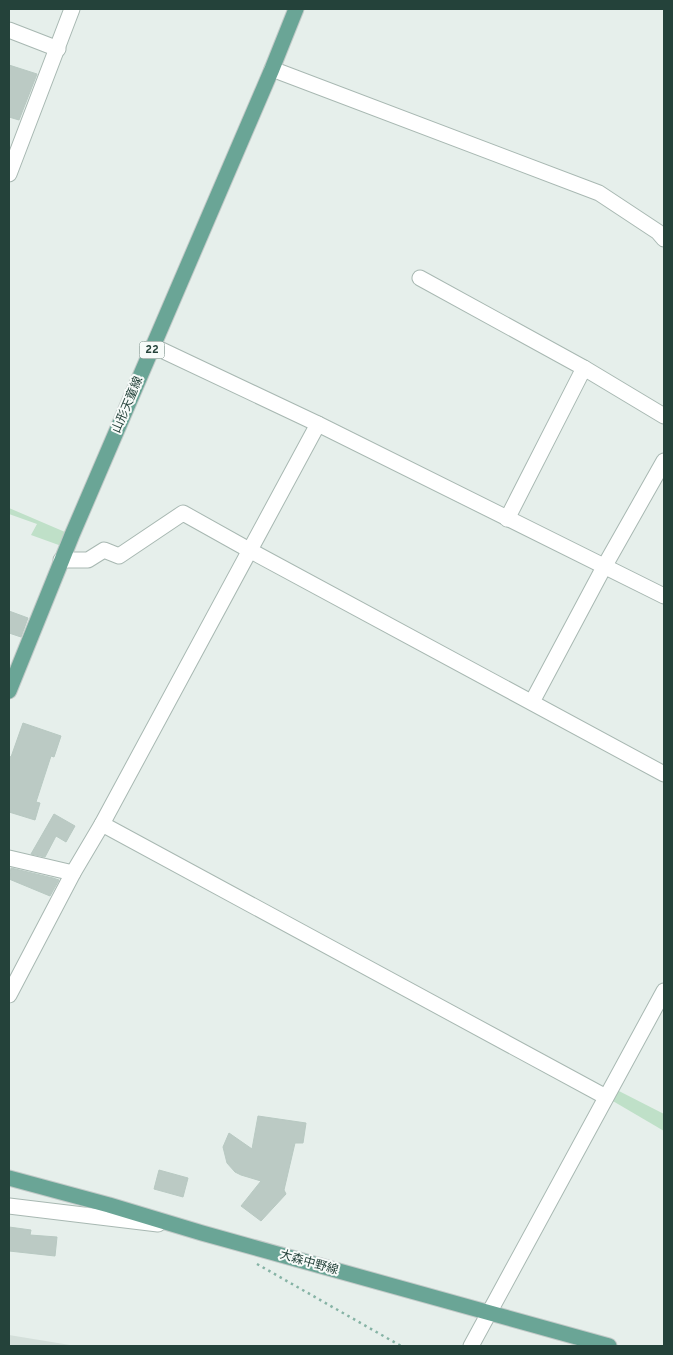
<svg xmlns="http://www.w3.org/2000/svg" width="673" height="1355" viewBox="0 0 673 1355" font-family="Overpass,'Noto Sans JP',sans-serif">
	<rect width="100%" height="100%" fill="#e6efeb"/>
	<path fill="#d4dfda" d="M 9,1335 L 76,1346 L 9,1346 Z"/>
	<g fill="#bfe0c8">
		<path d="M 9,508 L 72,535 L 67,548 L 31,535 L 37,524 L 9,514 Z"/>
		<path d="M 615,1089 L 664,1114 L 664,1131 L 606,1097 Z"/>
	</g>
	<g fill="#bbcac4" stroke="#b8c9c2">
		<path d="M 9,65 L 37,74 L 19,120 L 9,117 Z"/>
		<path d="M 9,611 L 28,618 L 21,637 L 9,633 Z"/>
		<path d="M 23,723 L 61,736 L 54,757 L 51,756 L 36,802 L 40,803 L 35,820 L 9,812 L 9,756 L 11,757 Z"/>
		<path d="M 54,814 L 75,826 L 66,842 L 56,836 L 45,857 L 31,854 Z"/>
		<path d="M 11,868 L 53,878 L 59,880 L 50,896 L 9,879 Z"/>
		<path d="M 258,1116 L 306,1123 L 303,1143 L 295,1143 L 284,1190 L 286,1194 L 261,1221 L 241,1206 L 261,1181 L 241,1175 L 235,1172 L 227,1163 L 223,1147 L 229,1133 L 252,1149 Z"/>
		<path d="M 159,1170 L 188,1178 L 183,1197 L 154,1189 Z"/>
		<path d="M 9,1227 L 31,1230 L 30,1235 L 57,1237 L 55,1256 L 9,1251 Z"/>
	</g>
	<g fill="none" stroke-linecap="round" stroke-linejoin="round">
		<g stroke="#a8b8b2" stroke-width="17">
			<g id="minor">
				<path d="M 9,30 L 58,49"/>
				<path d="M 272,69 L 599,193 L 658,232 L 664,239"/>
				<path d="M 9,174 L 72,9"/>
				<path d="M 420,278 L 584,368 L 664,416"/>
				<path d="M 153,346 L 318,424 L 664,596"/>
				<path d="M 507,519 L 584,368"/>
				<path d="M 61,560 L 88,560 L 104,550 L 119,556 L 183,513 L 251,551 L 664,774"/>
				<path d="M 532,702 L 604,567 L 664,461"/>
				<path d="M 102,824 L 606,1097"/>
				<path d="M 9,858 L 73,873"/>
				<path d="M 9,995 L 73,873 L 102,824 L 318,424"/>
				<path d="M 9,1206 L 158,1224"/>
				<path d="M 471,1346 L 664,991"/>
			</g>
		</g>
		<g stroke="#c2cac8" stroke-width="17">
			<g id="major">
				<path d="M 9,691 L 72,535 L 272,69 L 296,9"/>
				<path d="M 9,1178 L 109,1205 L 202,1233 L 609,1346"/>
			</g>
		</g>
		<path stroke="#86b3a5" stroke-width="2.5" stroke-dasharray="2.5 4" stroke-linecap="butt" d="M 257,1264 L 401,1346"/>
		<use href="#minor" stroke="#fff" stroke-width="15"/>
		<use href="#major" stroke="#6aa596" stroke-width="15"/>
	</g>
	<g text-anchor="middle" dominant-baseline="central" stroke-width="4" stroke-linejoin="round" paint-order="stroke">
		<rect fill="#f7fbf9" stroke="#637a73" stroke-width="1" x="139.5" y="341.5" width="25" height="17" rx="4"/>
		<g font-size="11" font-weight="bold" fill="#24423a">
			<text x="152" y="350">22</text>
		</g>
		<g font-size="12" fill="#24423a" stroke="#f7fbf9">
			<text transform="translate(128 405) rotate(-67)">山形天童線</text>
			<text transform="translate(309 1263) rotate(16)">大森中野線</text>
		</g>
	</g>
	<rect width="673" height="1355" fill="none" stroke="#24423a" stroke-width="20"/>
</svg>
